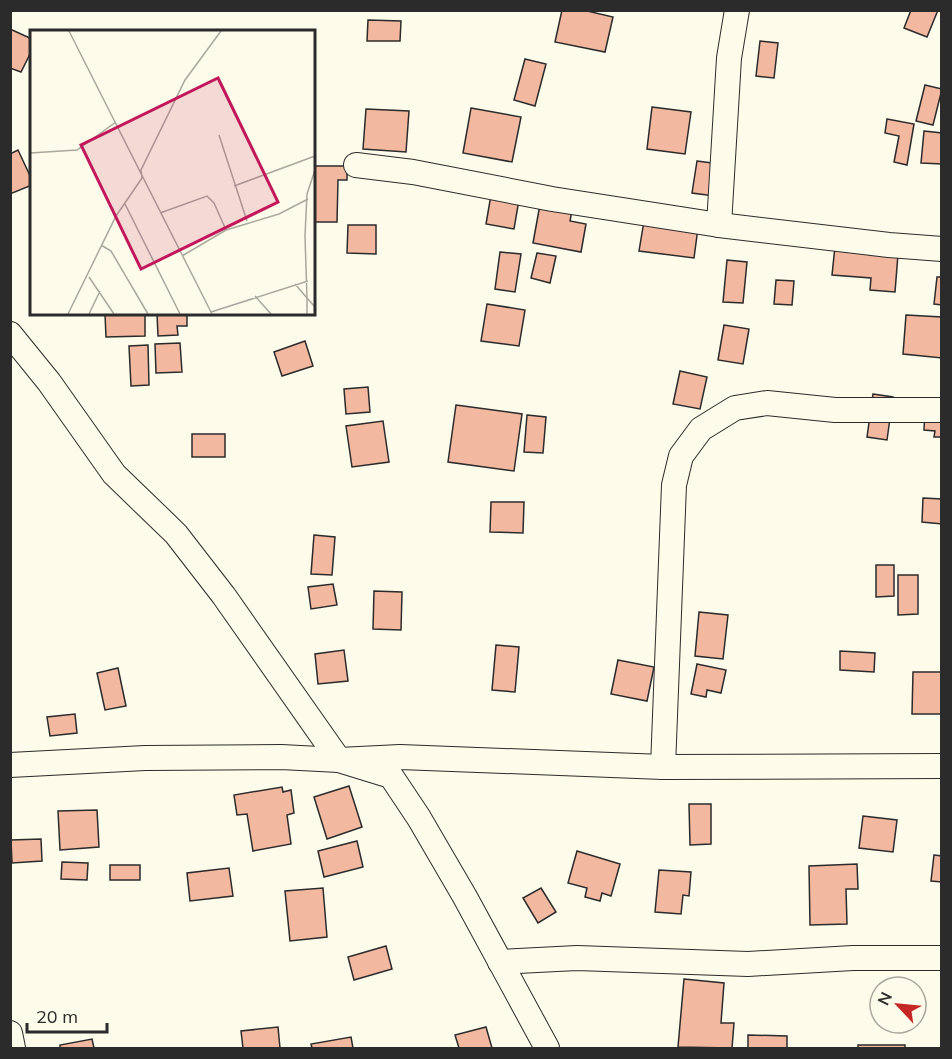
<svg xmlns="http://www.w3.org/2000/svg" width="952" height="1059" viewBox="0 0 952 1059" font-family="Mulish,sans-serif">
	<rect width="100%" height="100%" fill="#fdfbea"/>
	<g fill="#f2b8a0" stroke="#2b2b2b" stroke-width="1.5">
		<path d="M 562,10 L 583,10 L 613,17 L 605,52 L 555,42 Z"/>
		<path d="M 911,10 L 938,10 L 927,37 L 904,28 Z"/>
		<path d="M 368,20 L 401,21 L 400,41 L 367,41 Z"/>
		<path d="M 10,29 L 32,39 L 32,50 L 21,72 L 10,68 Z"/>
		<path d="M 760,41 L 778,43 L 774,78 L 756,76 Z"/>
		<path d="M 525,59 L 546,64 L 535,106 L 514,100 Z"/>
		<path d="M 925,85 L 942,89 L 933,125 L 916,121 Z"/>
		<path d="M 652,107 L 691,112 L 685,154 L 647,149 Z"/>
		<path d="M 471,108 L 521,117 L 512,162 L 463,153 Z"/>
		<path d="M 366,109 L 409,111 L 406,152 L 363,149 Z"/>
		<path d="M 887,119 L 914,124 L 907,165 L 894,162 L 899,136 L 885,133 Z"/>
		<path d="M 924,131 L 942,133 L 942,164 L 921,163 Z"/>
		<path d="M 18,150 L 32,180 L 32,185 L 10,194 L 10,154 Z"/>
		<path d="M 697,161 L 727,165 L 722,197 L 692,193 Z"/>
		<path d="M 314,166 L 347,166 L 347,180 L 338,180 L 337,222 L 314,222 Z"/>
		<path d="M 492,189 L 520,194 L 514,229 L 486,224 Z"/>
		<path d="M 541,199 L 573,205 L 570,221 L 586,224 L 581,252 L 533,243 Z"/>
		<path d="M 644,221 L 698,228 L 694,258 L 639,251 Z"/>
		<path d="M 348,225 L 376,225 L 376,254 L 347,253 Z"/>
		<path d="M 836,237 L 899,242 L 895,292 L 870,290 L 871,278 L 832,275 Z"/>
		<path d="M 500,252 L 521,254 L 515,292 L 495,289 Z"/>
		<path d="M 537,253 L 556,256 L 550,283 L 531,278 Z"/>
		<path d="M 727,260 L 747,262 L 743,303 L 723,302 Z"/>
		<path d="M 937,277 L 942,277 L 942,305 L 934,304 Z"/>
		<path d="M 776,280 L 794,281 L 792,305 L 774,304 Z"/>
		<path d="M 487,304 L 525,310 L 519,346 L 481,341 Z"/>
		<path d="M 105,314 L 145,314 L 145,336 L 106,337 Z"/>
		<path d="M 157,314 L 187,314 L 187,326 L 177,326 L 178,335 L 158,336 Z"/>
		<path d="M 906,315 L 942,317 L 942,358 L 903,354 Z"/>
		<path d="M 724,325 L 749,329 L 743,364 L 718,360 Z"/>
		<path d="M 305,341 L 313,366 L 282,376 L 274,352 Z"/>
		<path d="M 180,343 L 182,372 L 156,373 L 155,344 Z"/>
		<path d="M 148,345 L 149,385 L 131,386 L 129,346 Z"/>
		<path d="M 680,371 L 707,377 L 700,409 L 673,404 Z"/>
		<path d="M 368,387 L 370,412 L 346,414 L 344,389 Z"/>
		<path d="M 873,394 L 893,397 L 887,440 L 867,437 Z"/>
		<path d="M 456,405 L 522,414 L 514,471 L 448,462 Z"/>
		<path d="M 925,409 L 942,410 L 942,437 L 934,437 L 935,431 L 924,430 Z"/>
		<path d="M 527,415 L 546,417 L 543,453 L 524,452 Z"/>
		<path d="M 383,421 L 389,462 L 352,467 L 346,426 Z"/>
		<rect x="192" y="434" width="33" height="23"/>
		<path d="M 923,498 L 942,499 L 942,524 L 922,522 Z"/>
		<path d="M 491,502 L 524,502 L 523,533 L 490,532 Z"/>
		<path d="M 314,535 L 335,537 L 332,575 L 311,574 Z"/>
		<path d="M 876,565 L 894,565 L 894,596 L 876,597 Z"/>
		<path d="M 898,575 L 918,575 L 918,614 L 898,615 Z"/>
		<path d="M 333,584 L 337,605 L 311,609 L 308,587 Z"/>
		<path d="M 374,591 L 402,592 L 401,630 L 373,629 Z"/>
		<path d="M 699,612 L 728,615 L 723,659 L 695,656 Z"/>
		<path d="M 496,645 L 519,647 L 515,692 L 492,690 Z"/>
		<path d="M 344,650 L 348,681 L 318,684 L 315,654 Z"/>
		<path d="M 840,651 L 875,653 L 874,672 L 840,670 Z"/>
		<path d="M 618,660 L 654,667 L 647,701 L 611,694 Z"/>
		<path d="M 697,664 L 726,670 L 721,693 L 707,690 L 706,697 L 691,694 Z"/>
		<path d="M 118,668 L 126,706 L 105,710 L 97,673 Z"/>
		<path d="M 913,672 L 942,672 L 942,714 L 912,714 Z"/>
		<path d="M 75,714 L 77,733 L 50,736 L 47,717 Z"/>
		<path d="M 349,786 L 362,827 L 327,839 L 314,797 Z"/>
		<path d="M 282,787 L 283,792 L 291,790 L 294,813 L 287,815 L 291,844 L 253,851 L 247,814 L 237,815 L 234,795 Z"/>
		<path d="M 689,804 L 711,804 L 711,844 L 690,845 Z"/>
		<path d="M 97,810 L 99,847 L 60,850 L 58,811 Z"/>
		<path d="M 863,816 L 897,820 L 893,852 L 859,848 Z"/>
		<path d="M 41,839 L 42,861 L 12,863 L 11,840 Z"/>
		<path d="M 357,841 L 363,867 L 324,877 L 318,851 Z"/>
		<path d="M 577,851 L 620,864 L 611,896 L 602,893 L 600,901 L 585,897 L 587,888 L 568,883 Z"/>
		<path d="M 934,855 L 942,856 L 942,882 L 931,881 Z"/>
		<path d="M 62,862 L 88,863 L 87,880 L 61,879 Z"/>
		<path d="M 857,864 L 858,889 L 846,889 L 847,924 L 810,925 L 809,866 Z"/>
		<rect x="110" y="865" width="30" height="15"/>
		<path d="M 229,868 L 233,896 L 190,901 L 187,873 Z"/>
		<path d="M 659,870 L 691,872 L 689,896 L 683,895 L 681,914 L 655,912 Z"/>
		<path d="M 323,888 L 327,937 L 290,941 L 285,891 Z"/>
		<path d="M 541,888 L 556,912 L 538,923 L 523,898 Z"/>
		<path d="M 386,946 L 392,969 L 354,980 L 348,957 Z"/>
		<path d="M 684,979 L 724,983 L 721,1023 L 734,1023 L 732,1048 L 678,1047 Z"/>
		<path d="M 278,1027 L 280,1048 L 243,1048 L 241,1031 Z"/>
		<path d="M 486,1027 L 492,1048 L 459,1048 L 455,1035 Z"/>
		<path d="M 748,1035 L 787,1036 L 787,1048 L 748,1048 Z"/>
		<path d="M 351,1037 L 353,1048 L 312,1048 L 311,1044 Z"/>
		<path d="M 92,1039 L 94,1048 L 60,1048 L 60,1045 Z"/>
		<rect x="858" y="1045" width="47" height="3"/>
	</g>
	<g fill="none" stroke-linecap="round" stroke-linejoin="round">
		<g stroke="#2b2b2b" stroke-width="26">
			<g id="minor">
				<path d="M 356,165 L 413,172 L 552,199 L 719,225 L 889,245 L 942,249"/>
				<path d="M 719,225 L 729,58 L 737,10"/>
				<path d="M 10,334 L 49,382 L 114,474 L 176,534 L 224,596 L 339,760 L 391,776 L 419,818 L 465,897 L 547,1048"/>
				<path d="M 10,765 L 145,758 L 281,757 L 339,760 L 400,757 L 663,767 L 942,766"/>
				<path d="M 663,767 L 674,485 L 681,456 L 701,429 L 735,408 L 767,403 L 835,410 L 942,410"/>
				<path d="M 500,962 L 577,958 L 748,964 L 853,958 L 942,958"/>
				<path d="M 10,1033 L 13,1048"/>
			</g>
		</g>
		<use href="#minor" stroke="#fdfbea" stroke-width="24"/>
	</g>
	<g transform="translate(30 30)">
		<rect width="285" height="285" fill="#fdfbea"/>
		<path fill="none" stroke="#a9a89e" stroke-width="1.5" d="M 39,1 L 182,284M 189,105 L 217,191M 0,123 L 47,120 L 86,92M 285,140 L 277,164 L 275,206 L 277,268 L 285,277M 204,156 L 285,126M 95,174 L 150,284M 130,183 L 177,166 L 184,173 L 196,200M 71,215 L 81,221 L 118,284M 152,226 L 196,200 L 249,184 L 278,169M 59,247 L 84,284M 265,254 L 277,268 L 277,284M 225,266 L 241,284M 181,282 L 278,251M 38,284 L 86,186 L 112,148 L 111,140 L 155,50 L 191,1M 59,284 L 70,261"/>
		<path fill="#c2185b" fill-opacity="0.15" stroke="#c2185b" stroke-width="3" d="M 188,48 L 248,172 L 111,239 L 51,115 Z"/>
		<rect width="285" height="285" fill="none" stroke="#2b2b2b" stroke-width="3"/>
	</g>
	<rect width="952" height="1059" fill="none" stroke="#2b2b2b" stroke-width="24"/>
	<g transform="translate(898 1005) rotate(296)"><circle r="28" fill="#fdfbea" stroke="#a9a89e" stroke-width="1.5"/>
	<path d="M0-4.5L10 22L0 15L-10 22Z" fill="#c62828"/>
	<text y="-9" font-size="16" font-weight="bold" text-anchor="middle" fill="#2b2b2b">N</text>
	</g>
	<path d="M27 1023v9h80v-9" fill="none" stroke="#2b2b2b" stroke-width="3"/>
	<text x="36" y="1023" font-size="18" fill="#2b2b2b" stroke="#fdfbea" stroke-width="4.5" paint-order="stroke">20 m</text>
</svg>
